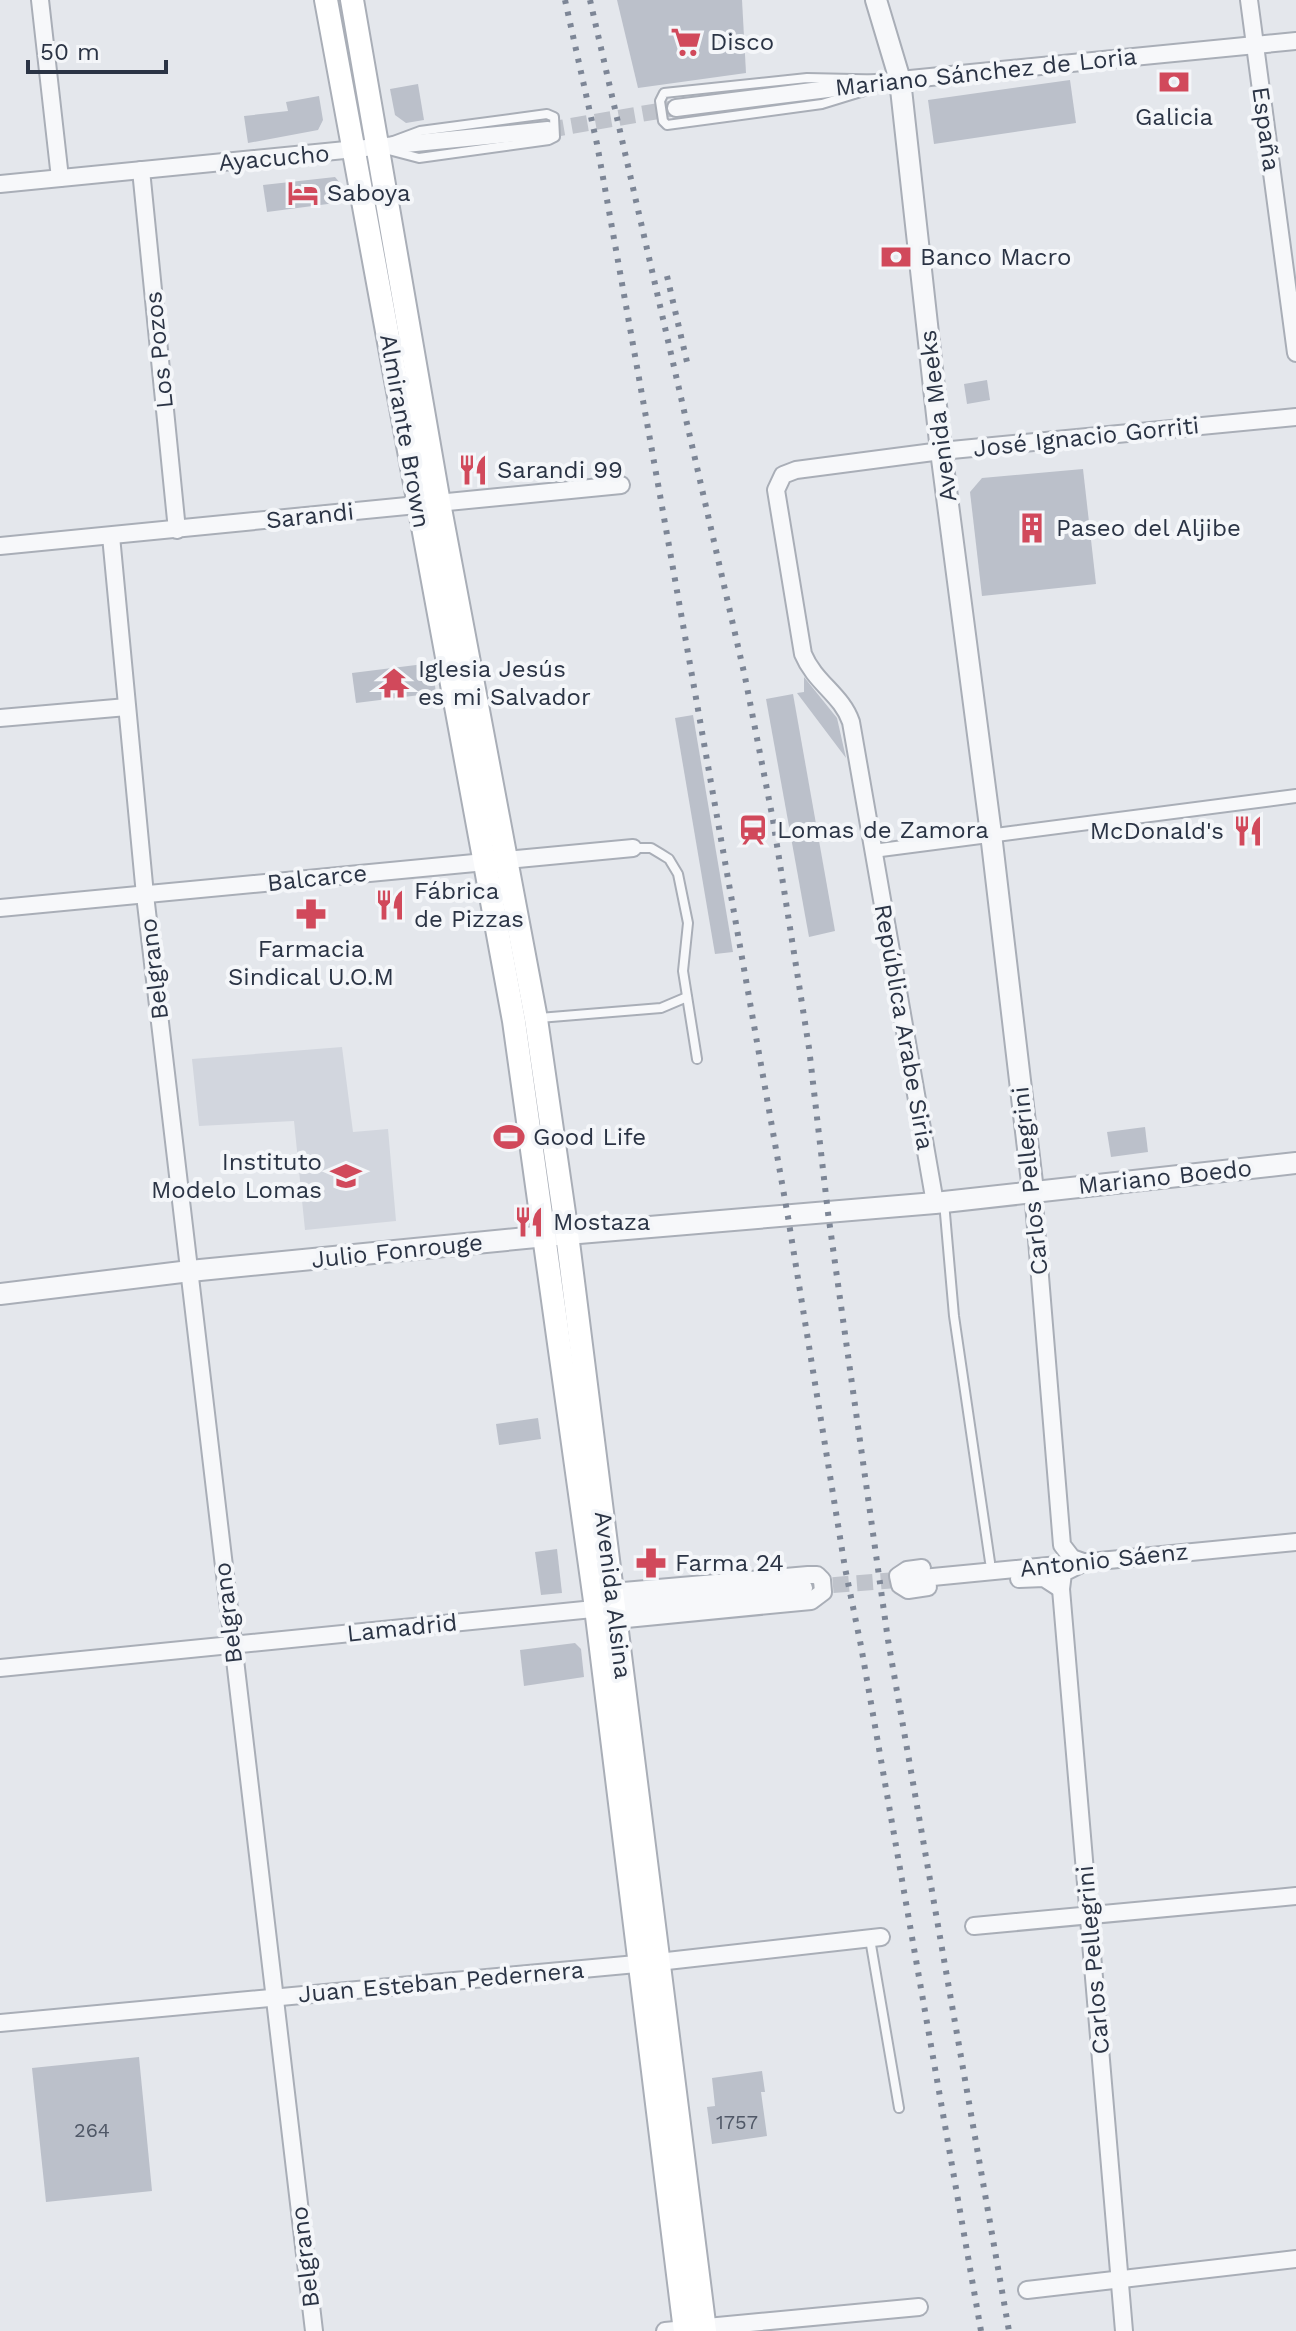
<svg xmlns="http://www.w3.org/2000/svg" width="1296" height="2331" viewBox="0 0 1296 2331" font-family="'Work Sans',sans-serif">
	<rect width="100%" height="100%" fill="#e4e7ec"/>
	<path fill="#d2d6de" d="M 342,1047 L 353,1132 L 388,1129 L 396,1221 L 305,1230 L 294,1121 L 199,1126 L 192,1059 Z"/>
	<g fill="#bbc0ca">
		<path d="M 617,0 L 742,0 L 746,73 L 638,88 Z"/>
		<path d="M 1070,80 L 1076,123 L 934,144 L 928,100 Z"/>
		<path d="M 418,84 L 424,120 L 406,123 L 395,115 L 390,89 Z"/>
		<path d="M 319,96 L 323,120 L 318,130 L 248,143 L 244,116 L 288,111 L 286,102 Z"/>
		<path d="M 335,177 L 340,183 L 343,202 L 267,212 L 263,185 Z"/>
		<path d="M 987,380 L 990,400 L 967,404 L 964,384 Z"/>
		<path d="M 1083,469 L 1096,584 L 982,596 L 970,492 L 982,478 Z"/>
		<path d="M 432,663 L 436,693 L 356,703 L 352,673 Z"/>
		<path d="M 804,677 L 837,718 L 846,758 L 797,693 L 804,692 Z"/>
		<path d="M 793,694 L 835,931 L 809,937 L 766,699 Z"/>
		<path d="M 693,715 L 733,952 L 715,954 L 675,718 Z"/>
		<path d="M 1145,1127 L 1148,1152 L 1111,1157 L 1107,1132 Z"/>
		<path d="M 538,1418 L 541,1439 L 499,1445 L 496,1424 Z"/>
		<path d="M 557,1549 L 562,1593 L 541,1595 L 535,1552 Z"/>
		<path d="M 575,1643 L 581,1649 L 584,1677 L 524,1686 L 520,1650 Z"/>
		<path d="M 139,2057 L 152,2191 L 46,2202 L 32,2068 Z"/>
		<path d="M 762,2071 L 765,2092 L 761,2092 L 767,2136 L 712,2144 L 707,2107 L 715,2106 L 712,2078 Z"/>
	</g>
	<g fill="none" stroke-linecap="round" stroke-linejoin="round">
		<g stroke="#bfc3cb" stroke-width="16" stroke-dasharray="16 8" stroke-linecap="butt">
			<path d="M 548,130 L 676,108"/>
			<path d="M 809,1587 L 910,1579"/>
		</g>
		<g stroke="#a9aeb7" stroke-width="12">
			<g id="service">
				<path d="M 807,78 L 900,80 L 822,104 L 667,125 L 663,121 L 660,101 L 664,93 Z"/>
				<path d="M 547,114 L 554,117 L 555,137 L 549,140 L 419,158 L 377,147 L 420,131 Z"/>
				<path d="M 633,848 L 651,848 L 661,854 L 669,859 L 678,874 L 688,923 L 683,971 L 697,1059"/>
				<path d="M 539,1018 L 661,1008 L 687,997"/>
				<path d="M 944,1202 L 954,1316 L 990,1562"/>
				<path d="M 870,1939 L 899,2108"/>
			</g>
		</g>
		<g stroke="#a9aeb7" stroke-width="16">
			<path id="pedestrian" d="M 873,851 L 1296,796"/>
		</g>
		<g stroke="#a9aeb7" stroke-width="20">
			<g id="minor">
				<path d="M 40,0 L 60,178"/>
				<path d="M 1249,0 L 1296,353"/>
				<path d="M 676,108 L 900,80 L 1296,41"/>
				<path d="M 141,170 L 177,530"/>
				<path d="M 0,184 L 548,130"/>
				<path d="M 111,536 L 145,895 L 314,2331"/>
				<path d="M 0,546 L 621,485"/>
				<path d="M 0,718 L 127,707"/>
				<path d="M 0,908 L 633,848"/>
				<path d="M 1033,1191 L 1062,1545 L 1072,1558 L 1083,1562"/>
				<path d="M 935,1203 L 851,722 C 842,695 815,683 803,654 L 776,490 L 783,475 L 796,470 L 941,451 L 1296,417"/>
				<path d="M 1085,1562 L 1063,1573 L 1061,1589 L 1124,2331"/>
				<path d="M 922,1568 L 907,1570 L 898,1576 L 900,1585 L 908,1590 L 928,1587"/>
				<path d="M 912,1579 L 1296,1542"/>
				<path d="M 1019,1579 L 1044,1578 L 1061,1589"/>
				<path d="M 612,1592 L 808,1575 L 817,1575 L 822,1580 L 823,1592 L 811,1601 L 616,1620"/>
				<path d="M 0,1668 L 804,1588"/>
				<path d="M 974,1926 L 1296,1896"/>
				<path d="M 0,2023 L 658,1962 L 881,1937"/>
				<path d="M 1027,2290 L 1296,2259"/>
				<path d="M 665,2331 L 919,2307"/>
			</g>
		</g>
		<g stroke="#a9aeb7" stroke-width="24">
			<g id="tertiary">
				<path d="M 876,0 L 900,80 L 941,451 L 991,834 L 1033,1191"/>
				<path d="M 0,1294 L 190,1271 L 567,1234 L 935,1203 L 1296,1163"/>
			</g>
		</g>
		<g stroke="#a9aeb7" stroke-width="26">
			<g id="secondary">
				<path d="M 326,0 L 514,1021 L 596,1608 L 685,2331"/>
				<path d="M 352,0 L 439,503 L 536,1019 L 567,1234 L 705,2331"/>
			</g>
		</g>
		<use href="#service" stroke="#f7f8fa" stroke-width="8"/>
		<use href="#pedestrian" stroke="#f7f8fa" stroke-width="12"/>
		<use href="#minor" stroke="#f7f8fa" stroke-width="16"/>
		<use href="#tertiary" stroke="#f7f8fa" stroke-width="20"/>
		<use href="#secondary" stroke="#fff" stroke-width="22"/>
		<g stroke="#7d8696" stroke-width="6" stroke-dasharray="4 8" stroke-linecap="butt">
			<path d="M 565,0 L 597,144 L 663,512 L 788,1217 L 845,1568 L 861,1646 L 981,2331"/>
			<path d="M 590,0 L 745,677 L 773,820 L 809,1048 L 828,1213 L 888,1640 L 1009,2331"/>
			<path d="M 667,276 L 687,362"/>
		</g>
	</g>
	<defs>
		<g id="supermarket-bare" transform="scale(2.4)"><path d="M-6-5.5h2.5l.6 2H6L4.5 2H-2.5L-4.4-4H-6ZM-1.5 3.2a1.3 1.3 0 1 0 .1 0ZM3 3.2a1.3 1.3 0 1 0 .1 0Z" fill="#d1495b" stroke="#f4f6f9" stroke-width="2.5" paint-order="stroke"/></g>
		<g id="bank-bare" transform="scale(2.4)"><path d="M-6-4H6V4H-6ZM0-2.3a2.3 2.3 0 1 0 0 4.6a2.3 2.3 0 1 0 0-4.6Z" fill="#d1495b" stroke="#f4f6f9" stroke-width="2.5" paint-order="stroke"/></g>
		<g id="hotel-bare" transform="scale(2.4)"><path d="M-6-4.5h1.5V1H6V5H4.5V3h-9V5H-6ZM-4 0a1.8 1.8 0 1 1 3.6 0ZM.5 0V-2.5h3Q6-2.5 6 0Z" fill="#d1495b" stroke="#f4f6f9" stroke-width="2.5" paint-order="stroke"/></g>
		<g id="restaurant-bare" transform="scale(2.4)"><path d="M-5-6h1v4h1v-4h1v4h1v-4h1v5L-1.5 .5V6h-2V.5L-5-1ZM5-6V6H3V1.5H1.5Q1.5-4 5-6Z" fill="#d1495b" stroke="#f4f6f9" stroke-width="2.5" paint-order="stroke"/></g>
		<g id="building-bare" transform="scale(2.4)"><path d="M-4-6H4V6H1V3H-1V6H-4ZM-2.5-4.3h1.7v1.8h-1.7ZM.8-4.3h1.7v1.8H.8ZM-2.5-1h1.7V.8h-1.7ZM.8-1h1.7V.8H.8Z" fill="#d1495b" stroke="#f4f6f9" stroke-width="2.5" paint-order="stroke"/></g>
		<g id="temple-bare" transform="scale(2.4)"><path d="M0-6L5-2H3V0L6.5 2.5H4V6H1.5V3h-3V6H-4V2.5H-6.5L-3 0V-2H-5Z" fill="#d1495b" stroke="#f4f6f9" stroke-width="2.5" paint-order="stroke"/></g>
		<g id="station-bare" transform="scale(2.4)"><path d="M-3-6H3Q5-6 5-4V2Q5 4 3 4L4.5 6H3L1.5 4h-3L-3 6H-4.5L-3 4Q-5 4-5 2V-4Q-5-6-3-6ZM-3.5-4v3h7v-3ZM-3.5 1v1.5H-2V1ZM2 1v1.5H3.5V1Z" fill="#d1495b" stroke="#f4f6f9" stroke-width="2.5" paint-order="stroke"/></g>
		<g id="pharmacy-bare" transform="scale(2.4)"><path d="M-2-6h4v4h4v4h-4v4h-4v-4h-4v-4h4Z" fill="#d1495b" stroke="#f4f6f9" stroke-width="2.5" paint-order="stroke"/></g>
		<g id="stadium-bare" transform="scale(2.4)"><path d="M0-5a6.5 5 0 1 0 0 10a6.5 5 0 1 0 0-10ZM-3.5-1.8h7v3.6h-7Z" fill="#d1495b" stroke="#f4f6f9" stroke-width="2.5" paint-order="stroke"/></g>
		<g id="school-bare" transform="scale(2.4)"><path d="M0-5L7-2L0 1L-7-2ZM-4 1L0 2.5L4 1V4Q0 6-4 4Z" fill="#d1495b" stroke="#f4f6f9" stroke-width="2.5" paint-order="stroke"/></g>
	</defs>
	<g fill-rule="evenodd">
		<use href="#supermarket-bare" x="686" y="42"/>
		<use href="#bank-bare" x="1174" y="82"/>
		<use href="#hotel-bare" x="303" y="193"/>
		<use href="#bank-bare" x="896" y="257"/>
		<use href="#restaurant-bare" x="473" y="470"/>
		<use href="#building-bare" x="1032" y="528"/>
		<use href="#temple-bare" x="394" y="683"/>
		<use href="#station-bare" x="753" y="830"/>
		<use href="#restaurant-bare" x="1248" y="831"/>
		<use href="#restaurant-bare" x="390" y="905"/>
		<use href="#pharmacy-bare" x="311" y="914"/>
		<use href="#stadium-bare" x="509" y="1137"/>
		<use href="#school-bare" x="346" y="1176"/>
		<use href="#restaurant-bare" x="529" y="1222"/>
		<use href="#pharmacy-bare" x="651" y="1563"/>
	</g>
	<g text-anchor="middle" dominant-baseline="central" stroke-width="8" stroke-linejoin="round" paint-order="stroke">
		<g font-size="20" fill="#4f5766">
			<text x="737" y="2122">1757</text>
			<text x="92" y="2130">264</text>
		</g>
		<g font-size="24" fill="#2b3445" stroke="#f4f6f9" text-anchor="start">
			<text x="710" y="42">Disco</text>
			<text x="1174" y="117" text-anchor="middle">Galicia</text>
			<text x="327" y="193">Saboya</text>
			<text x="920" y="257">Banco Macro</text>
			<text x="497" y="470">Sarandi 99</text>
			<text x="1056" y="528">Paseo del Aljibe</text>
			<text x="418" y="669">Iglesia Jesús<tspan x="418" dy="28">es mi Salvador</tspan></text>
			<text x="777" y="830">Lomas de Zamora</text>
			<text x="1224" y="831" text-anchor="end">McDonald's</text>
			<text x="414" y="891">Fábrica<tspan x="414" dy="28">de Pizzas</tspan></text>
			<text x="311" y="949" text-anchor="middle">Farmacia<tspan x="311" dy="28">Sindical U.O.M</tspan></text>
			<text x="533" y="1137">Good Life</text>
			<text x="322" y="1162" text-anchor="end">Instituto<tspan x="322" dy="28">Modelo Lomas</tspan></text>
			<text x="553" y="1222">Mostaza</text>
			<text x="675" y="1563">Farma 24</text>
		</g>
		<g font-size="24" fill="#2b3445" stroke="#f4f6f9">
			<text transform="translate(986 72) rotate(-6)">Mariano Sánchez de Loria</text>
			<text transform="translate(1266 129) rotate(82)">España</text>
			<text transform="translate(274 158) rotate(-5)">Ayacucho</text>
			<text transform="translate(159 350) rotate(-96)">Los Pozos</text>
			<text transform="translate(938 416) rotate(-97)">Avenida Meeks</text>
			<text transform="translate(405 431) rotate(80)">Almirante Brown</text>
			<text transform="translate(1086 437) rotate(-6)">José Ignacio Gorriti</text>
			<text transform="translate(310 516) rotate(-6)">Sarandi</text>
			<text transform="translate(317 878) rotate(-6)">Balcarce</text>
			<text transform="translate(154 969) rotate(-97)">Belgrano</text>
			<text transform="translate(904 1027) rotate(80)">República Arabe Siria</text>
			<text transform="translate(1165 1177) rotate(-6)">Mariano Boedo</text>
			<text transform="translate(1030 1181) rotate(-96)">Carlos Pellegrini</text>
			<text transform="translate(397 1251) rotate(-6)">Julio Fonrouge</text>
			<text transform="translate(1104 1560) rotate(-6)">Antonio Sáenz</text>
			<text transform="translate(613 1595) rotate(83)">Avenida Alsina</text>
			<text transform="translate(228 1613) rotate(-97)">Belgrano</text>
			<text transform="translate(402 1628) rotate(-6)">Lamadrid</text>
			<text transform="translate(1093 1960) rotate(-95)">Carlos Pellegrini</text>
			<text transform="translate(441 1982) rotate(-5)">Juan Esteban Pedernera</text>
			<text transform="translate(305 2257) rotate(-97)">Belgrano</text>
		</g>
	</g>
	<path d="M28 60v12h138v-12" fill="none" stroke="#2b3445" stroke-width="4"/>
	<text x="40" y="60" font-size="24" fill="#2b3445" stroke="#f4f6f9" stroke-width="6" paint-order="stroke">50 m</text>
</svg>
